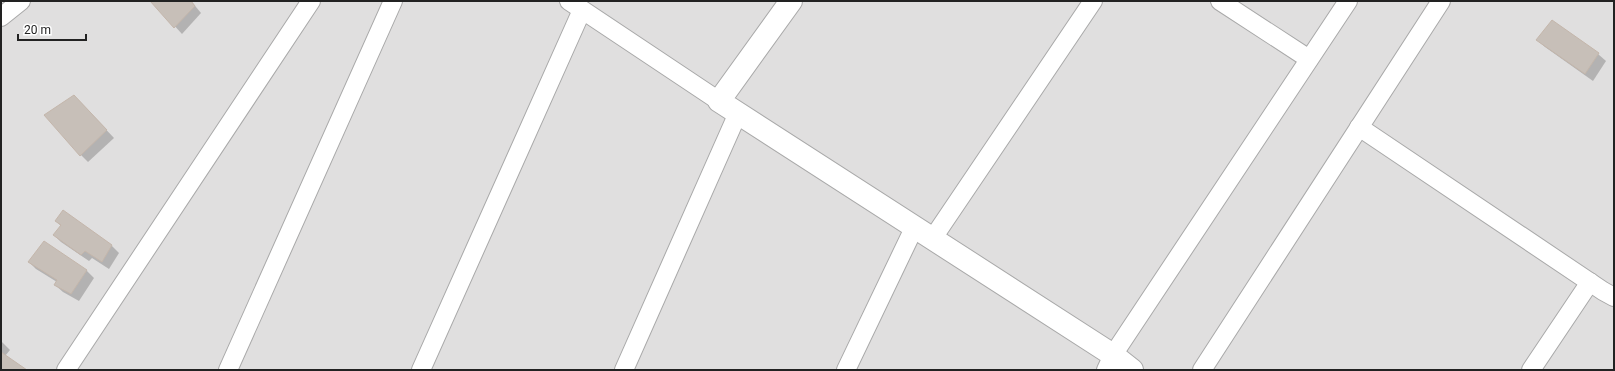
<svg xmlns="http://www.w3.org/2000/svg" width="1615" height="371" viewBox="0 0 1615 371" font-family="Roboto,sans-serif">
	<rect width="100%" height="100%" fill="#f2efe9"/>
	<rect fill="#e0dfdf" x="1" y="1" width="1613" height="369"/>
	<g fill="#0003">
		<path d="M 152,1 L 191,1 L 201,13 L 182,34 Z"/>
		<path d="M 1537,40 L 1598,54 L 1606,61 L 1593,81 L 1545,47 Z"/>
		<path d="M 81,103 L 114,138 L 88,162 L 81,155 Z"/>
		<path d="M 56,221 L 111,245 L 119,253 L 109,269 L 92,258 L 89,261 L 61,242 L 54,235 L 61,226 Z"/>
		<path d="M 44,243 L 87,271 L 94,278 L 79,301 L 63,292 L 55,285 L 57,282 L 36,269 L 29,262 Z"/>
		<path d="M 1,341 L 10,350 L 5,356 L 26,370 L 1,370 Z"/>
	</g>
	<g fill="#c7bfb8" stroke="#c4b6ab">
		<path d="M 150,1 L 191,1 L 195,6 L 174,28 Z"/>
		<path d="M 1552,20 L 1599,53 L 1585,74 L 1536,40 Z"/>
		<path d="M 74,95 L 107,130 L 80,156 L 44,115 Z"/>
		<path d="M 63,210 L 112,245 L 102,262 L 85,251 L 81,255 L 53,235 L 61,225 L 55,221 Z"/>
		<path d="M 44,241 L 87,270 L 71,294 L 54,285 L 57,280 L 28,262 Z"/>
		<path d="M 1,352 L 27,370 L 1,370 Z"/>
	</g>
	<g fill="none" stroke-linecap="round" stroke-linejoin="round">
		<g stroke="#a9a9a9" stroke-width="20">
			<g id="minor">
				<path d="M 569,1 L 719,101"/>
				<path d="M 1220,1 L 1309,59"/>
				<path d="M 1,17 L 21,1"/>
				<path d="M 1359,127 L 1603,291 L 1614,297"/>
				<path d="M 933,238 L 1093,1"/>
				<path d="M 66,370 L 311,1"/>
				<path d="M 228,370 L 393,1"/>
				<path d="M 421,370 L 582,10"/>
				<path d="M 624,370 L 738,113"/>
				<path d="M 846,370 L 915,226"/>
				<path d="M 1106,370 L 1113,355 L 1348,1"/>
				<path d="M 1202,370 L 1441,1"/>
				<path d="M 1531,370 L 1590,282"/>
			</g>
		</g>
		<g stroke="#a9a9a9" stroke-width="24">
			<path id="tertiary" d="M 791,1 L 719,101 L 1113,355 L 1132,370"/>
		</g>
		<use href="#minor" stroke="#fff" stroke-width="18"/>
		<use href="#tertiary" stroke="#fff" stroke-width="22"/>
	</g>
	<rect width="1615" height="371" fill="none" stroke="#222222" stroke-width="4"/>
	<path d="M18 34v6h68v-6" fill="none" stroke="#222222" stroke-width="2"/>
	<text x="24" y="34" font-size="12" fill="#222222" stroke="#ffffff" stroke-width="3" paint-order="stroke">20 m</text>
</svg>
